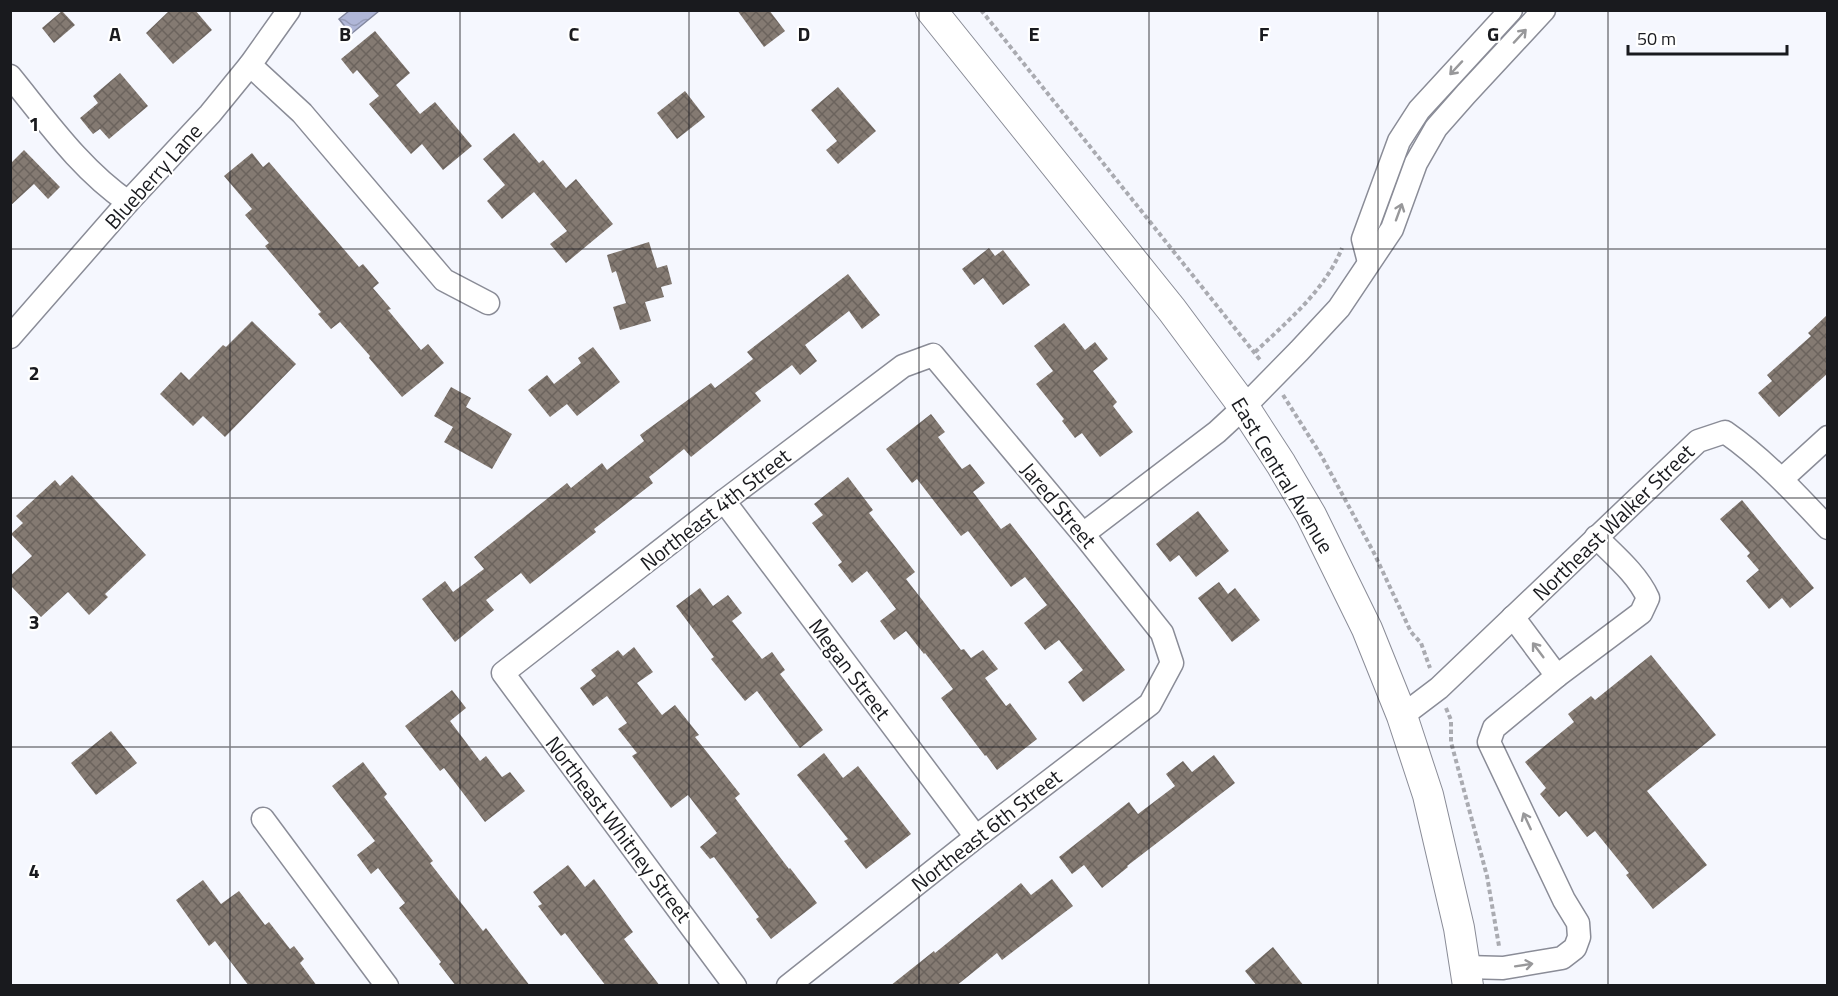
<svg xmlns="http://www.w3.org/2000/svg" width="1838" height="996" viewBox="0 0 1838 996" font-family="'Titillium Web',sans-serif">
	<defs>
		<pattern id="water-waves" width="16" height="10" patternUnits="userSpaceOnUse" patternTransform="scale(1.5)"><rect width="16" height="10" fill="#b0b7d8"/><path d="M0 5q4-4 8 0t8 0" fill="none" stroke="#979db9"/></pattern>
		<pattern id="building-cross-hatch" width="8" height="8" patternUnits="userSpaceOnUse" patternTransform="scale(1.5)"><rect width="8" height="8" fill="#847a72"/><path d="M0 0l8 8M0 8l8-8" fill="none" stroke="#6b635d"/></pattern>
	</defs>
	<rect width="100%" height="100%" fill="#f5f7fe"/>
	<path fill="url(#water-waves)" stroke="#8388a0" stroke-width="1.5" d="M 349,11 L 378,10 L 379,11 L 351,34 L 339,19 Z"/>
	<g fill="url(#building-cross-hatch)">
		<path d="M 170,10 L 195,10 L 212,30 L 173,64 L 146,33 Z"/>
		<path d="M 737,10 L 769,10 L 785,31 L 764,47 Z"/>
		<path d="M 62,11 L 75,25 L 54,43 L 42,28 Z"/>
		<path d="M 375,31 L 410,73 L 396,85 L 420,114 L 435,102 L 472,146 L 443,170 L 422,144 L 411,154 L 369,104 L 379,96 L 357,70 L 353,74 L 341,59 Z"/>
		<path d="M 120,73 L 148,106 L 109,139 L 100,129 L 93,134 L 80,118 L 98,103 L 93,96 Z"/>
		<path d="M 838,87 L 876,131 L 838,164 L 826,150 L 837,141 L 811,110 Z"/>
		<path d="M 685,91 L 705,117 L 677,139 L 657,113 Z"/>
		<path d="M 514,133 L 539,163 L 543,160 L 566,188 L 576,179 L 613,224 L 566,263 L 550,244 L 567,231 L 534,192 L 502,219 L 487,201 L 505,185 L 483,159 Z"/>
		<path d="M 24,150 L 60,187 L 48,199 L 34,184 L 10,206 L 10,164 Z"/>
		<path d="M 252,153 L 263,167 L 269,162 L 359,267 L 363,264 L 379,283 L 373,288 L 391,309 L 388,310 L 421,350 L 428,344 L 444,363 L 402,397 L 369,358 L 370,356 L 340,322 L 331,329 L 318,314 L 321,312 L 265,246 L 269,243 L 245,215 L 252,209 L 224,176 Z"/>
		<path d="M 649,242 L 657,268 L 667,265 L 672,284 L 661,287 L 664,297 L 645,302 L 651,321 L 620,330 L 613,307 L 626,303 L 616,271 L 612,273 L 607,255 Z"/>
		<path d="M 989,248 L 995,256 L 1003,250 L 1030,285 L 1003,305 L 983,278 L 974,285 L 962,269 Z"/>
		<path d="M 848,274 L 880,315 L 862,329 L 849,311 L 805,345 L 817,361 L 800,375 L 792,365 L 755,393 L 761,401 L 691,457 L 684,449 L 649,477 L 653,483 L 594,529 L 596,532 L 530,584 L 521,573 L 486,600 L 494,610 L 455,642 L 422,599 L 445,581 L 453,592 L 484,569 L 474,557 L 567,483 L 571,488 L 602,463 L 607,470 L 644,441 L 640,435 L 711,383 L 715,388 L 753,359 L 747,352 Z"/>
		<path d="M 1827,315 L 1827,374 L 1779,417 L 1758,393 L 1772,381 L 1767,375 L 1811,336 L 1808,333 Z"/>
		<path d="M 252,321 L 296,364 L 225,437 L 203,416 L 193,426 L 160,394 L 181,372 L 189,380 L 223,345 L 226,347 Z"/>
		<path d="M 1064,323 L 1085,350 L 1095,342 L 1108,359 L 1093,371 L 1117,402 L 1113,406 L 1133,432 L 1100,457 L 1082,433 L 1075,438 L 1062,421 L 1064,419 L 1036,384 L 1053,371 L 1034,346 Z"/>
		<path d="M 593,347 L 620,382 L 577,416 L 567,404 L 550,417 L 528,390 L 547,375 L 554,384 L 581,363 L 578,358 Z"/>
		<path d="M 451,387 L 471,398 L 466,407 L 512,434 L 492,469 L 444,442 L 453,427 L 434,416 Z"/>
		<path d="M 931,414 L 945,432 L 938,437 L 962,469 L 970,464 L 985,483 L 973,492 L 1001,529 L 1010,523 L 1125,670 L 1083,702 L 1068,682 L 1083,670 L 1059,640 L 1045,650 L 1024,623 L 1047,605 L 1025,577 L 1011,587 L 968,531 L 961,536 L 917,479 L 912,483 L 886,449 Z"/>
		<path d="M 72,475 L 146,555 L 105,594 L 108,597 L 89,615 L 68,592 L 41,617 L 10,585 L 10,576 L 32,556 L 11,534 L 23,523 L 16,516 L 55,480 L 60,486 Z"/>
		<path d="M 848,477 L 873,510 L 869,513 L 915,572 L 906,579 L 961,650 L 964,649 L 971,658 L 983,650 L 998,669 L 985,678 L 1006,706 L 1010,703 L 1037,739 L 997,770 L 986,755 L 985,756 L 941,698 L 953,689 L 925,653 L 924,654 L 906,631 L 894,640 L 880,621 L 896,609 L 867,571 L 852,583 L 838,565 L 842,562 L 812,523 L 823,515 L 814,504 Z"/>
		<path d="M 1742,500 L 1814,588 L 1790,608 L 1782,598 L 1769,609 L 1746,581 L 1759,570 L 1747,556 L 1750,553 L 1720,519 Z"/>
		<path d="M 1198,511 L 1229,551 L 1196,577 L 1179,555 L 1170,562 L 1156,544 Z"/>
		<path d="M 1219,582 L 1228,594 L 1235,588 L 1260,620 L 1232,642 L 1198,598 Z"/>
		<path d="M 700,588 L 713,606 L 728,595 L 742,613 L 732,621 L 762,659 L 772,652 L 785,670 L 780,674 L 823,730 L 800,748 L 757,691 L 745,701 L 711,659 L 714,657 L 676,606 Z"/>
		<path d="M 634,647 L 653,672 L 637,683 L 662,715 L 675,705 L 699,735 L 695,737 L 740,794 L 735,798 L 789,869 L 790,868 L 817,903 L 771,939 L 756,919 L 759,917 L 714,857 L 710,859 L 700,847 L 717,833 L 688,795 L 671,808 L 632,756 L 637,753 L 618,729 L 627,723 L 607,696 L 593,706 L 580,688 L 596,676 L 591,670 L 618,650 L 623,656 Z"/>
		<path d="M 1651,655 L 1716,735 L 1647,791 L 1707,865 L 1653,909 L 1626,875 L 1629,873 L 1595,831 L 1587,837 L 1566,811 L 1559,817 L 1540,794 L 1546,788 L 1525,762 L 1574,722 L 1568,714 L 1591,696 L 1595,700 Z"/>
		<path d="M 452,690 L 466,708 L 450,721 L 480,761 L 486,756 L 502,777 L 510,772 L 525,791 L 485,822 L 444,768 L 440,771 L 405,726 Z"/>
		<path d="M 111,731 L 137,763 L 96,795 L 71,763 Z"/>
		<path d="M 824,753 L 843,778 L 858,766 L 911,834 L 866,869 L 844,841 L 848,839 L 797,775 Z"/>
		<path d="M 1214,755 L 1235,783 L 1127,866 L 1128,867 L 1102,888 L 1084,865 L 1072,874 L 1059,857 L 1129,802 L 1138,814 L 1175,786 L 1166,774 L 1183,761 L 1192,772 Z"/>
		<path d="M 363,762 L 387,794 L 384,797 L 433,861 L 430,863 L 483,931 L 486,928 L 530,986 L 456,986 L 439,964 L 441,962 L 399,908 L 405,903 L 378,868 L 371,874 L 357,855 L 375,841 L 332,786 Z"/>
		<path d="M 568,865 L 585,887 L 594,879 L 609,899 L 633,932 L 624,939 L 660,986 L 606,986 L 565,933 L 561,936 L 538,906 L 542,904 L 533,892 Z"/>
		<path d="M 1052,879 L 1073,906 L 1002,960 L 997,953 L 956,986 L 890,986 L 934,951 L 935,953 L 1021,883 L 1031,895 Z"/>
		<path d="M 203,880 L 221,904 L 239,891 L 265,925 L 269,922 L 290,949 L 294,946 L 304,959 L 300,963 L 317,986 L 249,986 L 215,941 L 209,946 L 176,900 Z"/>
		<path d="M 1273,947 L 1304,986 L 1257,986 L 1245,971 Z"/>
	</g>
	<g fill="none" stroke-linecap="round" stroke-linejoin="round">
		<g stroke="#8a8c97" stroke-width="25">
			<g id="minor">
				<path d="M 250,65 L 302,113 L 444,280 L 488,303"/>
				<path d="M 10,76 C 46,120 80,169 128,202"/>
				<path d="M 1369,262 L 1363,239 L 1399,141 L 1419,110 L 1511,10"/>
				<path d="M 10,337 L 128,202 L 210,114 L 250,65 L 289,10"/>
				<path d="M 1782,479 L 1828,437"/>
				<path d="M 724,501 L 976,837"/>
				<path d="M 1083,534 L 1217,432 L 1244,407 L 1299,351 L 1339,308 L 1392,229 L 1416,163 L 1436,128 L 1466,94 L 1544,10"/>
				<path d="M 1557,676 L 1641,613 L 1648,598 C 1637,574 1615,556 1596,537"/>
				<path d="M 1402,716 L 1439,688 L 1698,441 L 1725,432 C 1764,459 1795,493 1828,528"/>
				<path d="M 263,819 L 387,986"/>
				<path d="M 1466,967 L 1503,968 L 1562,958 L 1575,948 L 1579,937 L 1578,923 L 1564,900 L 1489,742 L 1494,728 L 1557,676 L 1513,617"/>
				<path d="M 735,986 L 503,673 L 724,501 L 903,366 L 933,355 L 1083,534 L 1162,633 L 1172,663 L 1150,704 L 976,837 L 788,986"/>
			</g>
		</g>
		<g stroke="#8a8c97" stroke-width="32">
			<path id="major" d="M 931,10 L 1172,310 L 1244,407 L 1281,464 L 1311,515 L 1367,629 L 1402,716 L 1428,795 L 1459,928 L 1468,986"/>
		</g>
		<g stroke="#aaabb1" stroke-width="4" stroke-dasharray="4.5 3" stroke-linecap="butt">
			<path d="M 981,10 L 1261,361"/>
			<path d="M 1255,352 C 1288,321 1325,290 1342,248"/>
			<path d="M 1283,395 L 1321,455 L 1374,553 L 1411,632 L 1421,643 L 1430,668"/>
			<path d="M 1446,708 L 1451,720 L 1451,742 L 1487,876 L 1499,946"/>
		</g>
		<use href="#minor" stroke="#fff" stroke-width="22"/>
		<use href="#major" stroke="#fff" stroke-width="30"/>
	</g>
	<defs><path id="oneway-shaft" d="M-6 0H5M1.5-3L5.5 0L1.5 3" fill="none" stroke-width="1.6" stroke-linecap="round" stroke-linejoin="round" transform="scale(1.5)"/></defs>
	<g stroke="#98989a">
		<use href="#oneway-shaft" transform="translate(1520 36) rotate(-47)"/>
		<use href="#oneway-shaft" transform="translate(1456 68) rotate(133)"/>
		<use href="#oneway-shaft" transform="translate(1399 212) rotate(-70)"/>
		<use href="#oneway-shaft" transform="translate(1538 650) rotate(-127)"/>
		<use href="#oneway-shaft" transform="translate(1527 821) rotate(-115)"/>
		<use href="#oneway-shaft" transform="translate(1524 965) rotate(-9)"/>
	</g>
	<path fill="none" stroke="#191a1e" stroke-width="1.5" stroke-opacity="0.55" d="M 230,10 L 230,986M 460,10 L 460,986M 689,10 L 689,986M 919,10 L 919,986M 1149,10 L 1149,986M 1378,10 L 1378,986M 1608,10 L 1608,986M 10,249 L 1828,249M 10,498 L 1828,498M 10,747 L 1828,747"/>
	<g text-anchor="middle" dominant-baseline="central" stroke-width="4.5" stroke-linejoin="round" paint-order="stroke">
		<g font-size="21" fill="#191a1e" stroke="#fff">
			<text transform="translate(153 176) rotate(-48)">Blueberry Lane</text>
			<text transform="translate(1283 475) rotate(59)">East Central Avenue</text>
			<text transform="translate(1059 505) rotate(50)">Jared Street</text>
			<text transform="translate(715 509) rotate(-38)">Northeast 4th Street</text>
			<text transform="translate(1613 522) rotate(-44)">Northeast Walker Street</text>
			<text transform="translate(850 669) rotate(53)">Megan Street</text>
			<text transform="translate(619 829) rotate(53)">Northeast Whitney Street</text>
			<text transform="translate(986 830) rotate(-38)">Northeast 6th Street</text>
		</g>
	</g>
	<g font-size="20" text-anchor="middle" font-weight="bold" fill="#191a1e" stroke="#fff" stroke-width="4.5" stroke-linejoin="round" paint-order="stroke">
		<text x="115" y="41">A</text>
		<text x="345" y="41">B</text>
		<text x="574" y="41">C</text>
		<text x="804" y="41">D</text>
		<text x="1034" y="41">E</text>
		<text x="1264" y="41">F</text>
		<text x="1493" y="41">G</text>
		<text x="34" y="131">1</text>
		<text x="34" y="380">2</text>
		<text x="34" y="629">3</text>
		<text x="34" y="878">4</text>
	</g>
	<rect width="1838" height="996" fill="none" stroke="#191a1e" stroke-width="24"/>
	<path d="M1628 45v9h159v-9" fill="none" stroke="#191a1e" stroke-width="3"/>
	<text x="1637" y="45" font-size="18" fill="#191a1e" stroke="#ffffff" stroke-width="4.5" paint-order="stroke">50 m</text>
</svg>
